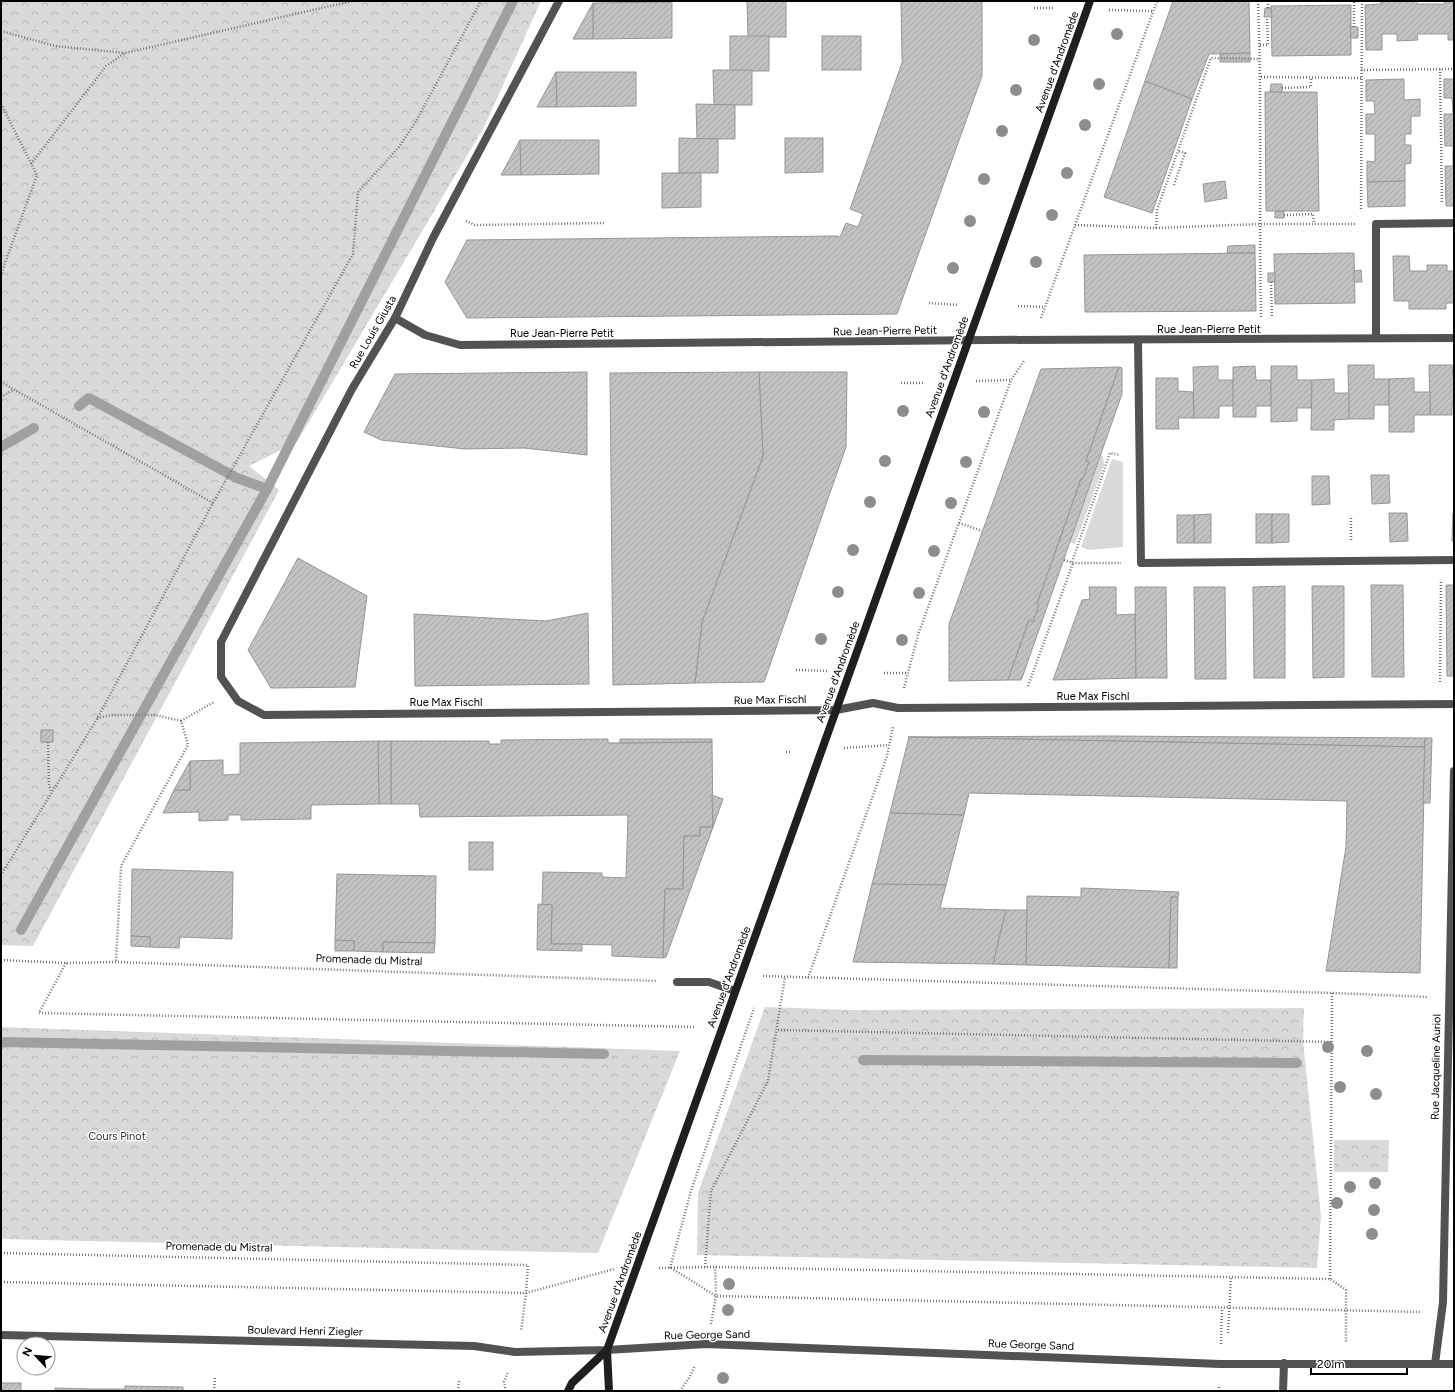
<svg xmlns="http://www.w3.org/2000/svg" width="1455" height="1392" viewBox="0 0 1455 1392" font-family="Figtree,sans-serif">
	<defs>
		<pattern id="forest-crowns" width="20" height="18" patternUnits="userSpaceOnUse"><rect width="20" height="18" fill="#d9d9d9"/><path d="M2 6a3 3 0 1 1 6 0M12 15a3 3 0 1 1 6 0" fill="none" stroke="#b8b8b8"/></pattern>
		<pattern id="building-hatch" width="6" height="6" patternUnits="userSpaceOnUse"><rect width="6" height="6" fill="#c2c2c2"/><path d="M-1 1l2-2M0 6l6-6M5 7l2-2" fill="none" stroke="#a5a5a5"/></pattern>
	</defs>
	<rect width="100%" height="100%" fill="#fff"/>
	<g fill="#d9d9d9">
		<path d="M 1101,455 L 1103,456 L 1104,465 L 1075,544 L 1070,542 Z"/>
		<path d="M 1112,459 L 1123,462 L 1123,547 L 1089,550 L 1081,547 Z"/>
	</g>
	<g fill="url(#forest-crowns)">
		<path d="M 1,1 L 541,1 L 484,127 L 297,442 L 249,466 L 279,490 L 33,946 L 1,945 Z"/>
		<path d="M 765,1007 L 852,1010 L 1304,1008 L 1303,1041 L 1321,1216 L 1317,1268 L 697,1255 L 698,1193 Z"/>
		<path d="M 1,1027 L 680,1051 L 598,1253 L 1,1239 Z"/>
		<path d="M 1334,1140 L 1389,1140 L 1388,1172 L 1334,1172 Z"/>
	</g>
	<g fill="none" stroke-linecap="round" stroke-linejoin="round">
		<g stroke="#a0a0a0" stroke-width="10">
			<path d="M 79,406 L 89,398 L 237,478 L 267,489"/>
			<path d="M 1,447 L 34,428"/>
			<path d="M 21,930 L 267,489 L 513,1"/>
			<path d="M 1,1042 L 604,1054"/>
			<path d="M 863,1060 L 1297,1063"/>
		</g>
	</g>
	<g fill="url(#building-hatch)" stroke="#969696">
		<path d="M 747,1 L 786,1 L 786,37 L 748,37 Z"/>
		<path d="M 901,1 L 982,1 L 982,76 L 897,314 L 467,318 L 445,282 L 467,240 L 837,236 L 840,237 L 846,223 L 858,227 L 863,214 L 850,209 L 903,60 L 902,60 Z"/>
		<path d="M 1173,1 L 1249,1 L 1250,53 L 1209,54 L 1192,99 L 1145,81 Z"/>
		<path d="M 1381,1 L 1417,1 L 1417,4 L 1445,4 L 1444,1 L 1454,1 L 1454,40 L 1448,40 L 1448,34 L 1417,34 L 1418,40 L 1397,41 L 1397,34 L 1382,34 L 1382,50 L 1366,50 L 1365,5 L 1381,4 Z"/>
		<path d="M 672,2 L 672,38 L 593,39 L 593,3 Z"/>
		<path d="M 593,3 L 593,39 L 573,39 Z"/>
		<path d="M 1351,5 L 1351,55 L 1272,56 L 1271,6 Z"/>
		<path d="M 1265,8 L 1271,8 L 1272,17 L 1264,17 Z"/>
		<path d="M 1350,26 L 1358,27 L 1358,38 L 1351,38 Z"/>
		<rect x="730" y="36" width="39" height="35"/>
		<rect x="822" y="36" width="39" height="34"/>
		<path d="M 1250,53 L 1250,62 L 1220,62 L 1220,54 Z"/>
		<path d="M 713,70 L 752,70 L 752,105 L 714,105 Z"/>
		<path d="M 556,72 L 557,107 L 537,107 Z"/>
		<path d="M 556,72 L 636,72 L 636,106 L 557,107 Z"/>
		<path d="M 1404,79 L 1404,100 L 1420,99 L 1420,116 L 1411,116 L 1411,134 L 1405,134 L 1405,145 L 1411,145 L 1411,163 L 1405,164 L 1405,181 L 1367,182 L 1367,161 L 1375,162 L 1375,134 L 1366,134 L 1366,114 L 1375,114 L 1374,101 L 1366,101 L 1366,80 Z"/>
		<path d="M 1444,79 L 1454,79 L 1454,206 L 1446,206 L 1445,166 L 1453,166 L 1453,146 L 1445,146 L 1444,114 L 1453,114 L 1452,98 L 1444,98 Z"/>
		<path d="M 1145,81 L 1192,99 L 1152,213 L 1104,197 Z"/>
		<path d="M 1271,84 L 1282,84 L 1282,92 L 1270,92 Z"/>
		<path d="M 1265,92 L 1317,92 L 1319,211 L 1266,211 Z"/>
		<path d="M 696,104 L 735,105 L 735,139 L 697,139 Z"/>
		<path d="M 679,138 L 718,139 L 718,173 L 679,173 Z"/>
		<path d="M 785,138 L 823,138 L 823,172 L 785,173 Z"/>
		<path d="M 520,140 L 521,175 L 501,175 Z"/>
		<path d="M 520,140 L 599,140 L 599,174 L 521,175 Z"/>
		<path d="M 662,173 L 701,173 L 701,207 L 662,208 Z"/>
		<path d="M 1225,181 L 1227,198 L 1205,202 L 1203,184 Z"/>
		<path d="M 1405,181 L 1405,206 L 1368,207 L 1367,182 Z"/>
		<path d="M 1284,211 L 1284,218 L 1275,218 L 1275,212 Z"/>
		<path d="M 1255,245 L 1255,253 L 1227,253 L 1228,246 Z"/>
		<path d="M 1255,253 L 1256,311 L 1085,312 L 1084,255 Z"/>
		<path d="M 1350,253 L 1354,253 L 1355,303 L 1275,304 L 1274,254 Z"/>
		<path d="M 1393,256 L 1409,256 L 1410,271 L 1427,271 L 1427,265 L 1447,265 L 1447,271 L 1454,271 L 1454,303 L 1446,303 L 1446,309 L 1409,309 L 1409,301 L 1394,301 Z"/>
		<path d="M 1361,270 L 1362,282 L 1354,282 L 1354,271 Z"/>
		<rect x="1268" y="273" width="7" height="9"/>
		<path d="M 1348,365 L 1374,365 L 1374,379 L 1389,379 L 1389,405 L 1374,405 L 1374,419 L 1349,419 Z"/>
		<path d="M 1429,365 L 1452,365 L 1453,378 L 1454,378 L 1454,405 L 1452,405 L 1452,415 L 1430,415 Z"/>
		<path d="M 1218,366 L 1218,380 L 1233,380 L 1234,406 L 1219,406 L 1219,418 L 1194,418 L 1193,367 Z"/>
		<path d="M 1255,366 L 1256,380 L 1271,380 L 1271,406 L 1256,406 L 1256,417 L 1233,417 L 1233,367 Z"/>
		<path d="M 1271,366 L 1297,366 L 1297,380 L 1312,380 L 1311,408 L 1297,408 L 1297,421 L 1271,422 Z"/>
		<path d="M 1119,367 L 1086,461 L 1089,462 L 1083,479 L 1081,479 L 1037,604 L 1039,605 L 1033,622 L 1029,620 L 1008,680 L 949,681 L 949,624 L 1041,369 Z"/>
		<path d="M 1119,367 L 1122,368 L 1122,394 L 1022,678 L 1021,680 L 1008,680 L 1029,620 L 1033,622 L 1039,605 L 1037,604 L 1081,479 L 1083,479 L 1089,462 L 1086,461 Z"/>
		<path d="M 587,372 L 587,455 L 524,448 L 465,449 L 381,440 L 364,432 L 395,374 Z"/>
		<path d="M 759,372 L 847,372 L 846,447 L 764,682 L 695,683 L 702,622 L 763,456 Z"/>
		<path d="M 759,372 L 763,456 L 702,622 L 695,683 L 613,685 L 610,373 Z"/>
		<path d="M 1156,378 L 1178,378 L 1178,391 L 1193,392 L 1194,418 L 1178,418 L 1179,429 L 1156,429 Z"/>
		<path d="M 1414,378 L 1414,392 L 1430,392 L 1430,415 L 1414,415 L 1414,432 L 1389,432 L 1389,379 Z"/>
		<path d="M 1334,379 L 1334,393 L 1349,393 L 1349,419 L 1334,420 L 1334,430 L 1311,430 L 1312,380 Z"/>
		<path d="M 1371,475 L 1389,475 L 1390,503 L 1372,504 Z"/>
		<path d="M 1312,476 L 1329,476 L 1330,504 L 1312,505 Z"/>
		<path d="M 1389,513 L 1407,513 L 1408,541 L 1390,542 Z"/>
		<path d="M 1453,513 L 1454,513 L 1454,541 L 1452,541 Z"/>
		<path d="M 1211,514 L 1211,543 L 1194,543 L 1194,515 Z"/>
		<rect x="1256" y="514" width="16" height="29"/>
		<path d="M 1272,514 L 1289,514 L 1289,542 L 1272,543 Z"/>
		<rect x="1177" y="515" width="17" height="28"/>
		<path d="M 298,558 L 367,596 L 355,687 L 271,688 L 248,650 Z"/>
		<path d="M 1371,585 L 1403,585 L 1404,677 L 1372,677 Z"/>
		<path d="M 1446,585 L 1454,585 L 1454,676 L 1447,676 Z"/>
		<path d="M 1285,586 L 1285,678 L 1254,678 L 1253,587 Z"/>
		<path d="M 1312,586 L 1344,586 L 1344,677 L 1313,678 Z"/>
		<path d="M 1089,587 L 1116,587 L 1116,615 L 1135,614 L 1136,678 L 1053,680 L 1082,600 L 1090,599 Z"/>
		<path d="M 1135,587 L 1166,587 L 1167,678 L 1136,678 Z"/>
		<path d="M 1194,587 L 1225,587 L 1226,679 L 1195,679 Z"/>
		<path d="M 588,613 L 589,684 L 415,686 L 414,614 L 546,621 Z"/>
		<rect x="41" y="730" width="12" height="12"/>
		<path d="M 1106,736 L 1425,738 L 1425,747 L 908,737 Z"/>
		<path d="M 909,737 L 1425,747 L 1420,973 L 1326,971 L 1346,847 L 1347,801 L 969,793 L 964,815 L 890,813 Z"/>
		<path d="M 1425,738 L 1432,738 L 1430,803 L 1423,803 Z"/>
		<path d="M 608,739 L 608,743 L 712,742 L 713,827 L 700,827 L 700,836 L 684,836 L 683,889 L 665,889 L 663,958 L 612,956 L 612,945 L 551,944 L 552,905 L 542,905 L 543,872 L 602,873 L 602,877 L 626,878 L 628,815 L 420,817 L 419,804 L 391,804 L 391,741 L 489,741 L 489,744 L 501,744 L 501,740 Z"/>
		<path d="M 620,739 L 712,739 L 712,742 L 620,743 Z"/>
		<path d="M 378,741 L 391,741 L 391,804 L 379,804 Z"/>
		<path d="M 378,741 L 379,804 L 311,805 L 311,819 L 241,820 L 241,815 L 228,815 L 228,820 L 199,821 L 199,812 L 163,813 L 174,790 L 190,790 L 190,761 L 223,760 L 223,775 L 240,774 L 240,743 Z"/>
		<path d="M 190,761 L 190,790 L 174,790 Z"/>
		<path d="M 712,795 L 723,799 L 713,827 Z"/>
		<path d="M 890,813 L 964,815 L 946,885 L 872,884 Z"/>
		<path d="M 700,827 L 713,827 L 666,957 L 663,958 L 665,889 L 683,889 L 684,836 L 700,836 Z"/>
		<rect x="469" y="842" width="24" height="28"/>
		<path d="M 132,869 L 233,872 L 232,939 L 180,937 L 179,948 L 150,947 L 150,937 L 131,936 Z"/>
		<path d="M 337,874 L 436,876 L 435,943 L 383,942 L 383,952 L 354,951 L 354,941 L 335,940 Z"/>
		<path d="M 872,884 L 946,885 L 940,908 L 1006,910 L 993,964 L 853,962 Z"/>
		<path d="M 1081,888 L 1179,892 L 1178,897 L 1171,897 L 1169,968 L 1026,965 L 1027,896 L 1081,897 Z"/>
		<path d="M 1171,897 L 1178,897 L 1177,968 L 1169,968 Z"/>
		<path d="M 538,904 L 552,905 L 551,944 L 582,944 L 582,951 L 537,950 Z"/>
		<path d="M 1006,910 L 1027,910 L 1026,965 L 993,964 Z"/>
		<path d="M 131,936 L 150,937 L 150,947 L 131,946 Z"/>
		<path d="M 335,940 L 354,941 L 354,951 L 335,951 Z"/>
		<path d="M 383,942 L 435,943 L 434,953 L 383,952 Z"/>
		<rect x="1" y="1383" width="20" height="8"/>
		<path d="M 125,1386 L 183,1387 L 183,1391 L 125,1391 Z"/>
		<path d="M 55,1388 L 91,1389 L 90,1391 L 55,1391 Z"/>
		<path d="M 91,1389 L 125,1389 L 125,1391 L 90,1391 Z"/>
	</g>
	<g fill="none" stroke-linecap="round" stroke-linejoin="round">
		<g stroke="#747474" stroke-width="2.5" stroke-dasharray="1 2" stroke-linecap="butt">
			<path d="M 530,1 L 535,4"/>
			<path d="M 1258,1 C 1262,107 1259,212 1261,318"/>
			<path d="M 1034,8 L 1055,8"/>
			<path d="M 1268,8 L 1268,1"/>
			<path d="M 1109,10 L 1153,11"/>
			<path d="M 1354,27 L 1354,1"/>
			<path d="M 1,31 L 55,46 L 125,53"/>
			<path d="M 1260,45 L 1268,45 L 1267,17"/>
			<path d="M 1440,69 L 1442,203"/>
			<path d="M 1361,70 L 1454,69"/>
			<path d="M 1261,77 L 1362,78"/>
			<path d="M 1282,88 L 1311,87 L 1311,77"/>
			<path d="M 1,104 L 37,175 L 1,274"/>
			<path d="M 31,164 L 106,66 L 125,53 L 352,1"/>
			<path d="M 1174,185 L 1185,153 L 1178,151"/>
			<path d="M 1361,209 L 1362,1"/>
			<path d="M 1284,215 L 1313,214 L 1314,224"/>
			<path d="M 466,221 L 475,225 L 606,223"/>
			<path d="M 1075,225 L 1156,228 L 1260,224 L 1356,224"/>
			<path d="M 1156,228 L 1157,210 L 1211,58 L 1260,59"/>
			<path d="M 1271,282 L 1272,318"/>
			<path d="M 929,303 L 959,305"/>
			<path d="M 1018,306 L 1045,307"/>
			<path d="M 1041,318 L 1157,1"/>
			<path d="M 976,381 L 1011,380"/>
			<path d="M 1,382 L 213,503 L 97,719 L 1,875"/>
			<path d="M 901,383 L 925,383"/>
			<path d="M 1,397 L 13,390"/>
			<path d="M 213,503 L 353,254 L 358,192 L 399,147 L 415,123 L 481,1"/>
			<path d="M 959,523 L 982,531"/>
			<path d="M 1351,540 L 1351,517"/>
			<path d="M 1064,560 L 1073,563 L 1121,563"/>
			<path d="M 1072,562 L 1110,453 L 1120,455"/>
			<path d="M 796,670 L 828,671"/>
			<path d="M 884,673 L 908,673"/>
			<path d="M 1440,682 L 1441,580"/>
			<path d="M 1028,686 L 1073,563"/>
			<path d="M 904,688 L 918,635 L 1011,380 L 1024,361"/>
			<path d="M 97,718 L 112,715 L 155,715 L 181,721 L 188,745 L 121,866 L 116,962"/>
			<path d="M 181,721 L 214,702"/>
			<path d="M 48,742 L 49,785 L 51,792"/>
			<path d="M 844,748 L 889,745"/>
			<path d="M 786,752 L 792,752"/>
			<path d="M 1,960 L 66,963 L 116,962 L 657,981"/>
			<path d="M 66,963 L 39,1013 L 694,1027"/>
			<path d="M 763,976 L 1332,993 L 1428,997"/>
			<path d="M 808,978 L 887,756 L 893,727"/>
			<path d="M 778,1030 L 1332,1042"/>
			<path d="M 1,1253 L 528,1265 L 526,1293 L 521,1331"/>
			<path d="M 705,1267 L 711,1191 L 768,1081 L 785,977"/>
			<path d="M 659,1268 L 715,1267 L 1330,1279 L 1346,1290 L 1346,1343"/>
			<path d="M 670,1268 L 691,1191 L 754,1008"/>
			<path d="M 671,1268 L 716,1296 L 1422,1312"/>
			<path d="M 1330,1279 L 1332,993"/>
			<path d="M 1,1282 L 526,1293 L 614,1269"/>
			<path d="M 711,1324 L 716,1296 L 715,1267"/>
			<path d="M 1228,1333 L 1231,1277"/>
			<path d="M 1221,1344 L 1222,1308"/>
			<path d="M 214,1391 L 215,1377"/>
			<path d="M 458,1391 L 459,1381"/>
			<path d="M 506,1391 L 504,1382 L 508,1372"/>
			<path d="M 680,1391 L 689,1378 L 695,1366"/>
			<path d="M 1219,1391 L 1219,1385"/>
		</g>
		<g stroke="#525252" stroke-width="8">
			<path d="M 559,1 L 433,238 L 395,318 L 352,389 L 221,642 L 221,677 L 238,701 L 264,715 L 836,710 L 873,703 L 898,708 L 1454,704"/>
			<path d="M 395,318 L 425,335 L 460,345 L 987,340 L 1454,338"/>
			<path d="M 1376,338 L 1376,224 L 1454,223"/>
			<path d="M 1138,340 L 1141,563 L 1454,560"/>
			<path d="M 677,982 L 709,982 L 735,991"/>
			<path d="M 1,1335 L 474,1346 L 515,1352 L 607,1350 L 706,1344 L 1220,1364 L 1454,1364"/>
			<path d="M 1435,1364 L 1443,1302 L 1454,771"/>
			<path d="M 1283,1391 L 1284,1363"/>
		</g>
		<g stroke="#1f1f1f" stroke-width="8">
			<path d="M 568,1391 L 572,1383 L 607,1350"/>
			<path d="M 609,1391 L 607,1350 L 1090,1"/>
		</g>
	</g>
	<g fill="#8d8d8d">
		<circle cx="1117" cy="34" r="6"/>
		<circle cx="1034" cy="40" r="6"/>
		<circle cx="1099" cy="84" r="6"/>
		<circle cx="1016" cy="90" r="6"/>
		<circle cx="1085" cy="125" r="6"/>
		<circle cx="1002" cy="131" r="6"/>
		<circle cx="1067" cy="173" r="6"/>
		<circle cx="984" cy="179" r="6"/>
		<circle cx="1052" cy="215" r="6"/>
		<circle cx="970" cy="221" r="6"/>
		<circle cx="1036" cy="262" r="6"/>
		<circle cx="953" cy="268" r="6"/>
		<circle cx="903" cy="411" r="6"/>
		<circle cx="984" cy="412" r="6"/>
		<circle cx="885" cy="461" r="6"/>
		<circle cx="966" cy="462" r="6"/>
		<circle cx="870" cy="502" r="6"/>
		<circle cx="951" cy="503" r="6"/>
		<circle cx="853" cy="550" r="6"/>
		<circle cx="934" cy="551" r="6"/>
		<circle cx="838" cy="592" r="6"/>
		<circle cx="919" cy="593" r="6"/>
		<circle cx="821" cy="639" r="6"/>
		<circle cx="902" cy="640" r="6"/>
		<circle cx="1328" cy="1047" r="6"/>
		<circle cx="1367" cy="1051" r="6"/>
		<circle cx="1340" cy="1087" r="6"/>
		<circle cx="1376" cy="1094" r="6"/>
		<circle cx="1375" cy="1183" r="6"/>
		<circle cx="1350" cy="1187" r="6"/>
		<circle cx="1337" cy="1203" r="6"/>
		<circle cx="1374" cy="1210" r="6"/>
		<circle cx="1372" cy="1234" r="6"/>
		<circle cx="729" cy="1284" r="6"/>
		<circle cx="728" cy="1310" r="6"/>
		<circle cx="723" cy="1378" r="6"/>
	</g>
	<g text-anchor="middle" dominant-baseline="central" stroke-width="3" stroke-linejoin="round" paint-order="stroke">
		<g font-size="11" fill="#000" stroke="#fff">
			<text transform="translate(1057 62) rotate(-70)">Avenue d'Andromède</text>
			<text x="1209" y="329">Rue Jean-Pierre Petit</text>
			<text transform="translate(885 331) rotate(-1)">Rue Jean-Pierre Petit</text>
			<text transform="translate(373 332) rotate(-60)">Rue Louis Giusta</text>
			<text x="562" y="333">Rue Jean-Pierre Petit</text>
			<text transform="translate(947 367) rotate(-70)">Avenue d'Andromède</text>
			<text transform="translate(838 672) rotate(-70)">Avenue d'Andromède</text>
			<text x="1093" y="696">Rue Max Fischl</text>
			<text transform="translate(770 700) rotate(-1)">Rue Max Fischl</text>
			<text x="446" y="702">Rue Max Fischl</text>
			<text transform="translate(369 960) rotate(2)">Promenade du Mistral</text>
			<text transform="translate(729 977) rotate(-70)">Avenue d'Andromède</text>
			<text transform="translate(1436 1067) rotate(-89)">Rue Jacqueline Auriol</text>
			<text transform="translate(219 1247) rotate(1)">Promenade du Mistral</text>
			<text transform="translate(620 1282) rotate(-70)">Avenue d'Andromède</text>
			<text transform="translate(305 1331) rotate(1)">Boulevard Henri Ziegler</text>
			<text transform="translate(707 1335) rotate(-1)">Rue George Sand</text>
			<text transform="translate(1031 1345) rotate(2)">Rue George Sand</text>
		</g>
		<g font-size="11" fill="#303030" stroke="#fff">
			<text x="117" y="1136">Cours Pinot</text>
		</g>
	</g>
	<rect width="1455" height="1392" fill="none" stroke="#000000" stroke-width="4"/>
	<g transform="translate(36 1356) rotate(296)"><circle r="19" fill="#ffffff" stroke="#999999"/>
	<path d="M0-3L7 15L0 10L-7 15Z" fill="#000000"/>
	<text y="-6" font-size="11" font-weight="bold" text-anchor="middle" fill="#000000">N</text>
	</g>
	<path d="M1311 1368v6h96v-6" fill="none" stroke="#000000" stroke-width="2"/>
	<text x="1317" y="1368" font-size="12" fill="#000000" stroke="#ffffff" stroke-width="3" paint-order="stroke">20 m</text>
</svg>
